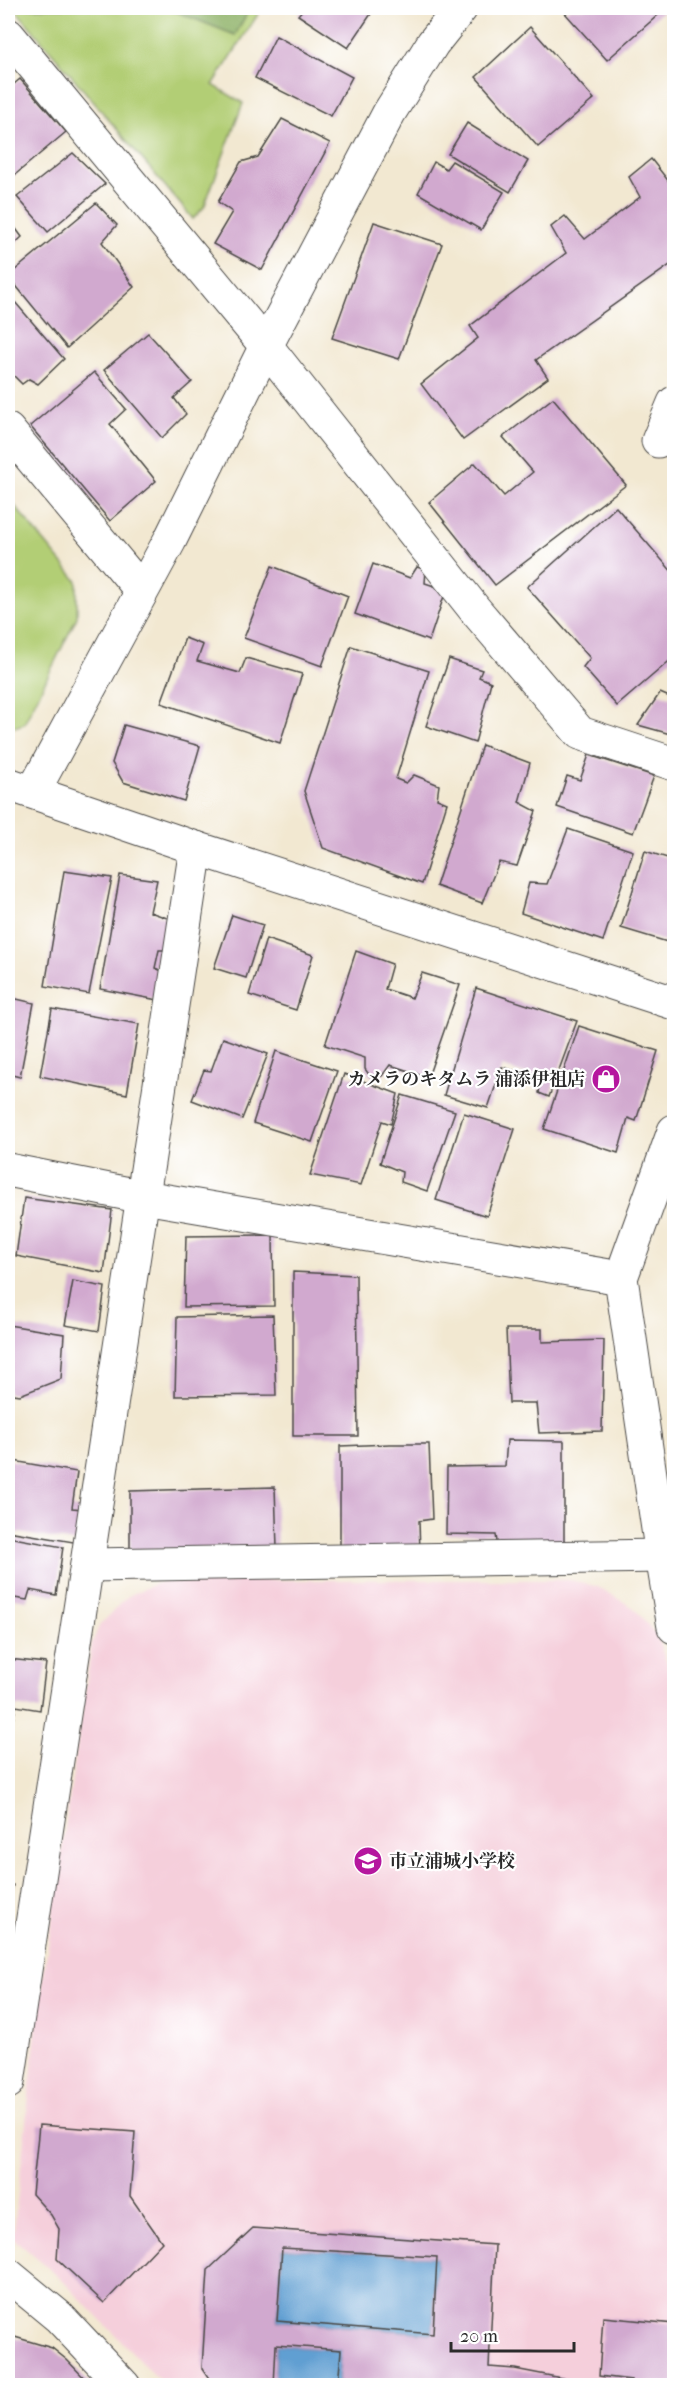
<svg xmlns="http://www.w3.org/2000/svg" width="682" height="2393" viewBox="0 0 682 2393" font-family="'IM FELL French Canon','Noto Serif JP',serif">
	<rect width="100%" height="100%" fill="#fff"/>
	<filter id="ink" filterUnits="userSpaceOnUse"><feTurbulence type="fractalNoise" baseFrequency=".0167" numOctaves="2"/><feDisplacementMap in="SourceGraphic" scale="12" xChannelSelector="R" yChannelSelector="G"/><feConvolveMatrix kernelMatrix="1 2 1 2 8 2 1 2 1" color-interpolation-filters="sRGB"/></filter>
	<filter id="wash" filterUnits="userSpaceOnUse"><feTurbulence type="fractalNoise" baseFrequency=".008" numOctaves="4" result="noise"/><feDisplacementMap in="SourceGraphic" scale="24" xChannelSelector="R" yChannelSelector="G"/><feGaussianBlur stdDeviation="1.35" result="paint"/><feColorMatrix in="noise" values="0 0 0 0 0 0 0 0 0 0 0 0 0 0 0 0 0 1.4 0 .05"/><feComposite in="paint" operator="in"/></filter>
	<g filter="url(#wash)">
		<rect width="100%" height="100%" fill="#f2e8d1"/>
		<path fill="#f5cfdb" d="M 184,1580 L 570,1580 L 598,1587 L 634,1608 L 656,1635 L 667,1663 L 674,1709 L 674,2385 L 164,2385 L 61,2279 L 13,2238 L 38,2014 L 92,1643 L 99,1626 L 128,1596 L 157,1583 Z"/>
		<g fill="#b2ce74" stroke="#6e7c50" stroke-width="1.5">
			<path d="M 14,8 L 262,8 L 213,85 L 243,103 L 204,207 L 193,219 Z"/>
			<path d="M 8,498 L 77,581 L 77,617 L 24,724 L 8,729 Z"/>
		</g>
		<path fill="#8db166" stroke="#5c6e48" stroke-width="1.5" d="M 167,8 L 250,8 L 235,35 Z"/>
		<g fill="#609fd2" stroke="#46657e" stroke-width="1.5">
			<path d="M 282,2248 L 437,2257 L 433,2334 L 277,2321 Z"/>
			<path d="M 276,2345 L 341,2350 L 338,2385 L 274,2386 Z"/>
		</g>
		<g id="blocks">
			<g fill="#d1a9cf" fill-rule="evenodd">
				<path d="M 304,8 L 375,8 L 348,48 L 298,15 Z"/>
				<path d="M 570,8 L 666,8 L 607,60 L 564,12 Z"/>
				<path d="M 530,27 L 594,99 L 538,147 L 476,77 Z"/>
				<path d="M 276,36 L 352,77 L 331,116 L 255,78 Z"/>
				<path d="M 20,79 L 66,132 L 10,179 L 8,176 L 8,89 Z"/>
				<path d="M 282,119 L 330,143 L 262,270 L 213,244 L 232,212 L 218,202 L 241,162 L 258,157 Z"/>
				<path d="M 467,123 L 528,161 L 510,192 L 448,154 Z"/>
				<path d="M 73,153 L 105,184 L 48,232 L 17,197 Z"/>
				<path d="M 651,159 L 670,183 L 674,180 L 674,262 L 536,360 L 548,378 L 463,440 L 421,384 L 478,338 L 470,326 L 566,253 L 551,227 L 565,216 L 585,239 L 640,197 L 629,177 Z"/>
				<path d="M 452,161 L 504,192 L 481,230 L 418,193 L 434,162 L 446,169 Z"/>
				<path d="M 96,203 L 117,225 L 102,242 L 134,287 L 67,348 L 8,276 Z"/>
				<path d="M 8,218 L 22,237 L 8,250 Z"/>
				<path d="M 374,222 L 442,244 L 399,359 L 332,338 Z"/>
				<path d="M 8,294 L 64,359 L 38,384 L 29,379 L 22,384 L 8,370 Z"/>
				<path d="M 148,333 L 192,382 L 174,398 L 186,414 L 162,438 L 104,370 Z"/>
				<path d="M 94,372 L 126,409 L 110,424 L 156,481 L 110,521 L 30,426 Z"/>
				<path d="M 553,398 L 626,485 L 495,585 L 429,502 L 475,463 L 504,496 L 533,472 L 503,437 Z"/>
				<path d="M 616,507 L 674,574 L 674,657 L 617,706 L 583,667 L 590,658 L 527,587 Z"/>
				<path d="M 373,564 L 410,578 L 417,567 L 426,570 L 425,583 L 446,590 L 429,641 L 355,614 Z"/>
				<path d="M 272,566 L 348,596 L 322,666 L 244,638 Z"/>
				<path d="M 185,638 L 203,645 L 197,661 L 240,673 L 246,658 L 302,674 L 280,743 L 161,703 Z"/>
				<path d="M 351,646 L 429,671 L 396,779 L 406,783 L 414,775 L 439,785 L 437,799 L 447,803 L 422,884 L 323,848 L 304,791 Z"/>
				<path d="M 449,659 L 482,670 L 479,677 L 491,682 L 475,743 L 426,726 Z"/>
				<path d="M 660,693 L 674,699 L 674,735 L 638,725 Z"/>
				<path d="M 124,725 L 200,746 L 184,801 L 123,782 L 112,763 Z"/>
				<path d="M 482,745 L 530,763 L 519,802 L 536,811 L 517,866 L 499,862 L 482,903 L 436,886 Z"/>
				<path d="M 589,755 L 654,776 L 633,833 L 557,807 L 567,776 L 580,780 Z"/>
				<path d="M 568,829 L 633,851 L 603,941 L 521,913 L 529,883 L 547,884 Z"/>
				<path d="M 645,851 L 674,860 L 674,944 L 621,928 Z"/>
				<path d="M 64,871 L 112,878 L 89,994 L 45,986 Z"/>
				<path d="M 120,875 L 157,880 L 150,912 L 170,919 L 165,950 L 159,950 L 155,968 L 162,971 L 158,1000 L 100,989 Z"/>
				<path d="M 232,915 L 263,925 L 246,978 L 214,968 Z"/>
				<path d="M 266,939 L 313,955 L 296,1010 L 249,995 Z"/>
				<path d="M 356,951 L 392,964 L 385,989 L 412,998 L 422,973 L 460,985 L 428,1077 L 390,1065 L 382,1076 L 370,1076 L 365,1069 L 365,1058 L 325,1045 Z"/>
				<path d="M 476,988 L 577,1021 L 549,1097 L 539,1093 L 541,1079 L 502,1067 L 488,1108 L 444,1095 Z"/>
				<path d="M 8,997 L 34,1003 L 20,1077 L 8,1074 Z"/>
				<path d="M 52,1009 L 139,1024 L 127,1094 L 40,1076 Z"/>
				<path d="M 579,1026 L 658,1051 L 636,1121 L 628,1118 L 618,1153 L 544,1129 Z"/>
				<path d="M 223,1038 L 268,1054 L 242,1119 L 192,1100 L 204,1070 L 211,1071 Z"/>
				<path d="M 276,1051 L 337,1071 L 312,1142 L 253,1123 Z"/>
				<path d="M 344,1074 L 398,1094 L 391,1124 L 382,1121 L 361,1185 L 310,1175 Z"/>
				<path d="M 402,1095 L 455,1111 L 427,1191 L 401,1182 L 402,1172 L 380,1163 Z"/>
				<path d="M 464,1113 L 515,1129 L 487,1216 L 436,1200 Z"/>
				<path d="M 24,1198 L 112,1210 L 104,1273 L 16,1256 Z"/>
				<path d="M 273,1235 L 274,1306 L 184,1307 L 186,1236 Z"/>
				<path d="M 293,1272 L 356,1275 L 358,1436 L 293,1436 Z"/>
				<path d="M 73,1281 L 105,1287 L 99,1331 L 65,1325 Z"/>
				<path d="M 273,1315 L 276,1395 L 175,1396 L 177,1317 Z"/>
				<path d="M 8,1325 L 64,1334 L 61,1379 L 20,1395 L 8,1393 Z"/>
				<path d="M 506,1329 L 542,1329 L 542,1342 L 604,1340 L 602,1431 L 539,1433 L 536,1403 L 509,1403 Z"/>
				<path d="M 507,1440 L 564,1441 L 564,1548 L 498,1548 L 496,1535 L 446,1534 L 447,1467 L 505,1466 Z"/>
				<path d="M 390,1444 L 429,1444 L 432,1519 L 419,1521 L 420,1552 L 340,1552 L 340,1446 Z"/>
				<path d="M 8,1460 L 77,1472 L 72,1508 L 83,1509 L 79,1543 L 8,1531 Z"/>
				<path d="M 275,1487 L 277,1548 L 130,1550 L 130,1491 Z"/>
				<path d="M 8,1537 L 63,1547 L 56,1595 L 30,1590 L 27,1600 L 8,1597 Z"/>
				<path d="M 8,1659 L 46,1663 L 40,1710 L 16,1706 L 10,1734 L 8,1734 Z"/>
				<path d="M 8,1884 L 13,1885 L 9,1910 L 8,1910 Z"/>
				<path d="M 39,2125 L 135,2132 L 130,2196 L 162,2242 L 104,2303 L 57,2259 L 59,2229 L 51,2215 L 32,2194 Z"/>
				<path d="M 253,2228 L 495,2245 L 489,2367 L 515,2369 L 603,2386 L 338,2386 L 341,2350 L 276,2345 L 274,2386 L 214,2386 L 202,2368 L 208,2270 ZM 282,2248 L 437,2257 L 433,2334 L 277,2321 Z"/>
				<path d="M 603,2317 L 674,2324 L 674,2386 L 650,2383 L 650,2386 L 631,2386 L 631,2380 L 599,2376 Z"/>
				<path d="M 8,2335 L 52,2348 L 67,2360 L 92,2386 L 8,2386 Z"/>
			</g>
		</g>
	</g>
	<g filter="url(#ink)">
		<use href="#blocks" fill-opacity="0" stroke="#494744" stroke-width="1.5"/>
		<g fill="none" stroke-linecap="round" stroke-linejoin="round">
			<g stroke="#494744" stroke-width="35">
				<g id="minor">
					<path d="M 8,35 L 266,346 L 476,611 L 580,733 L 674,764"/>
					<path d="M 8,430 L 141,590"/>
					<path d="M 658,441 L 674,403"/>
					<path d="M 8,784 L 196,848 L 674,1003"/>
					<path d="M 33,792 L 170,540 L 266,346 L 389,113 L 433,43 L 461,8"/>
					<path d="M 674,1131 L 621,1278 L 662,1556 L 674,1627"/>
					<path d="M 8,1170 L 144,1197 L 621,1278"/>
					<path d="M 88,1565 L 662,1556"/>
					<path d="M 8,2082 L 196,848"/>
					<path d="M 8,2275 L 59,2317 L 124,2386"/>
				</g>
			</g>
			<use href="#minor" stroke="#fff" stroke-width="33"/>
		</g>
	</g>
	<defs>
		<g id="shop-disc" transform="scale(1.5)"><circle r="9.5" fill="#b5179e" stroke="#fff"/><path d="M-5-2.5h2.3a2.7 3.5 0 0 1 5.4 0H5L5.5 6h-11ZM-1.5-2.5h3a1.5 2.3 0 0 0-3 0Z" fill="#fff"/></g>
		<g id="school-disc" transform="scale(1.5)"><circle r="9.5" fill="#b5179e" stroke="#fff"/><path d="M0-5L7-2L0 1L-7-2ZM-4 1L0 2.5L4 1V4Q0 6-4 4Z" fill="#fff"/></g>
	</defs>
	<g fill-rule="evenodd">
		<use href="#shop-disc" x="606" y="1079"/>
		<use href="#school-disc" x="368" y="1861"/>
	</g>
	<g text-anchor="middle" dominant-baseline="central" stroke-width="4.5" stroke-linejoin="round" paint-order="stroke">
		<g font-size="18" font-weight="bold" fill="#2b2b2b" stroke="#fff" text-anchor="end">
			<text x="585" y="1079">カメラのキタムラ 浦添伊祖店</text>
			<text x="389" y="1861" text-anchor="start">市立浦城小学校</text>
		</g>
	</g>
	<rect width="682" height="2393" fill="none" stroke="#fff" stroke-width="30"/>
	<path d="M451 2342v9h123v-9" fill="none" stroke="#2b2b2b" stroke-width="3"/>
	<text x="460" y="2342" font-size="18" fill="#2b2b2b" stroke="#ffffff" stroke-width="4.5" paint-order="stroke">20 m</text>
</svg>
